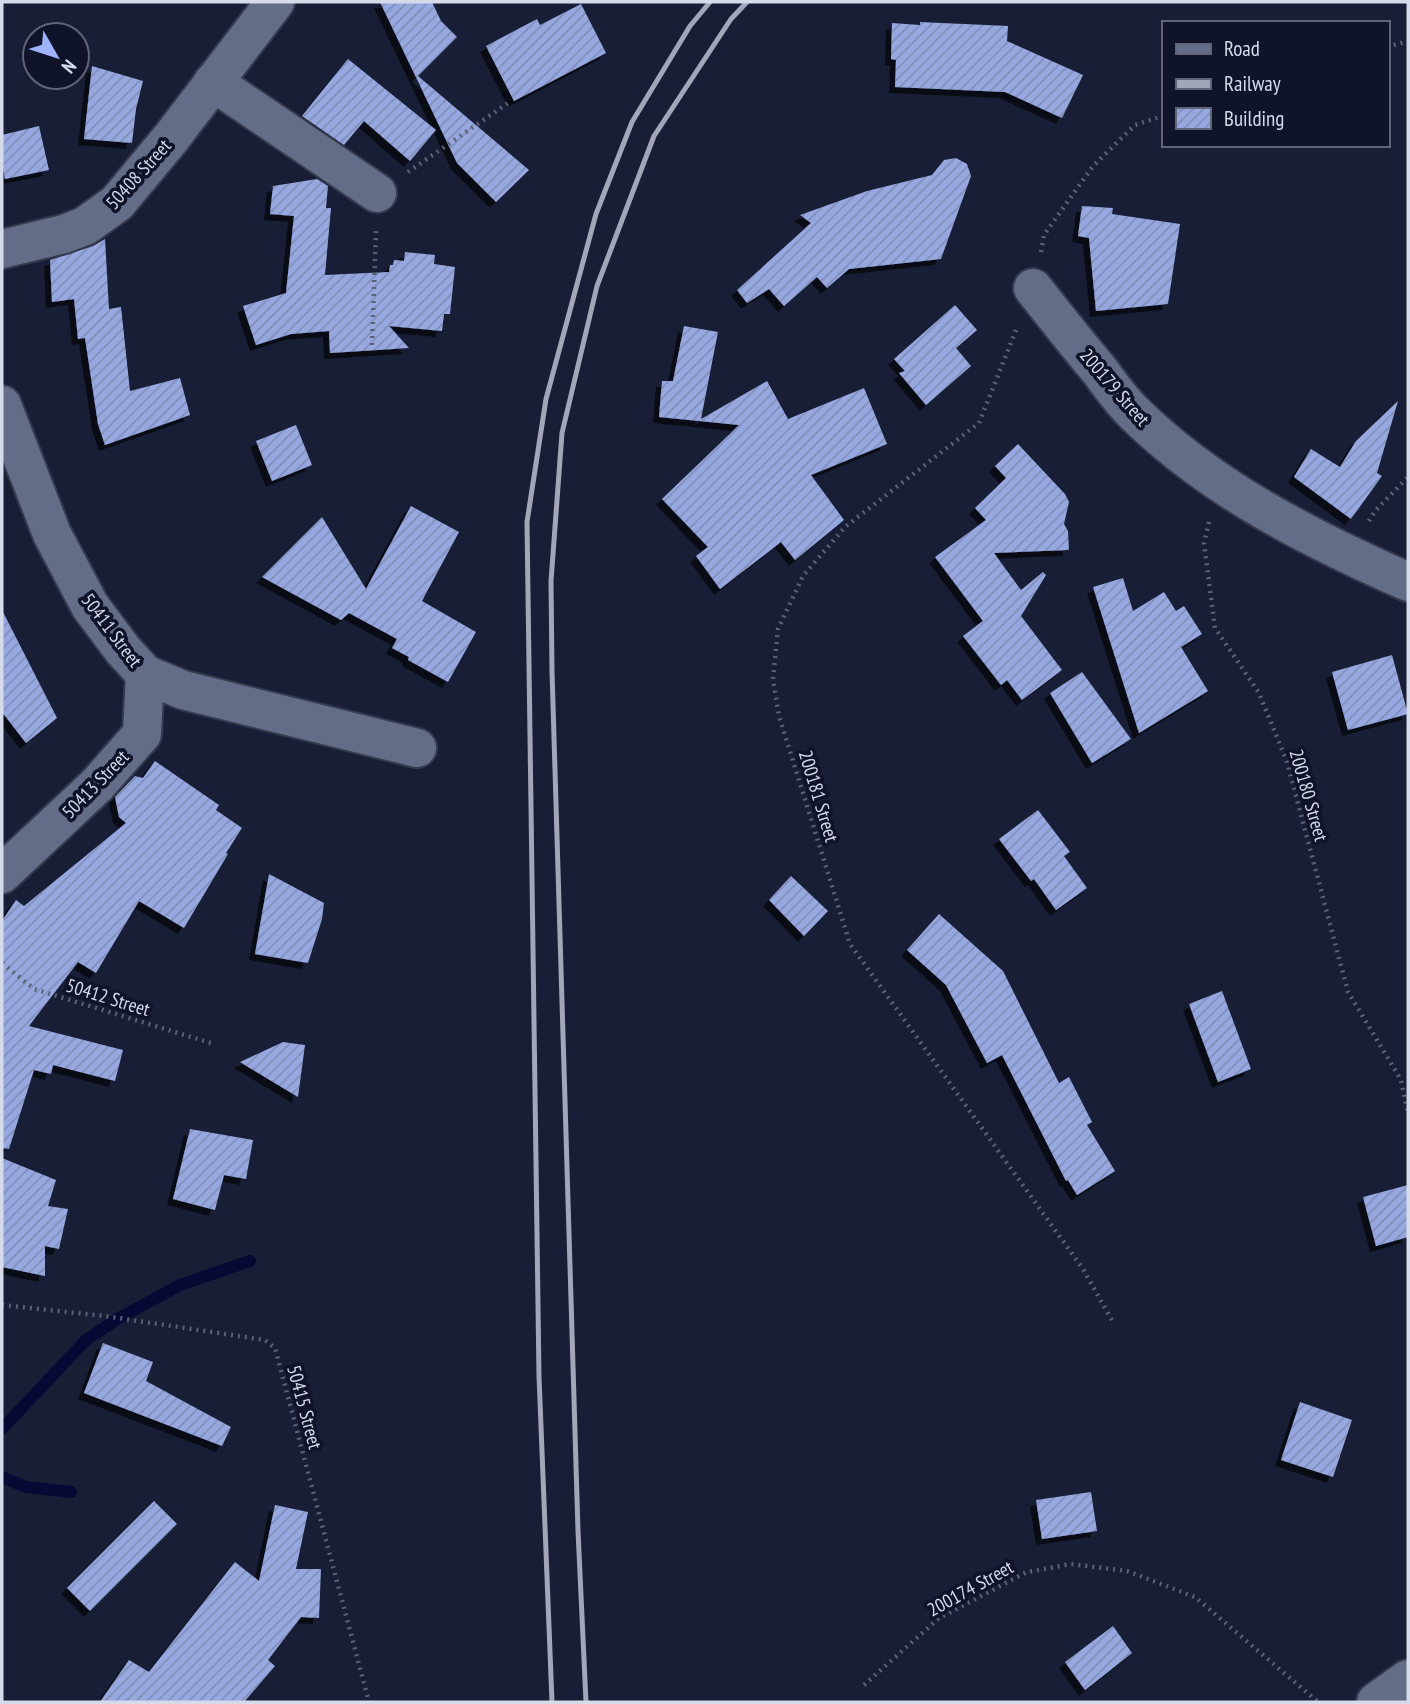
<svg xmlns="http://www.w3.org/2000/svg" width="1410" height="1704" viewBox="0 0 1410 1704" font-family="'PT Sans Narrow',sans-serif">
	<defs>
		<pattern id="building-hatch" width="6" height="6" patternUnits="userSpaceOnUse" patternTransform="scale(1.75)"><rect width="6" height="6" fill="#97a8e0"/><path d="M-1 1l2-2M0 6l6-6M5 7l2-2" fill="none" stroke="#818eba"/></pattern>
		<filter id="shadow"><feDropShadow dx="-6" dy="6" stdDeviation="0" flood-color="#0009"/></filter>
	</defs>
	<rect width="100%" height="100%" fill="#181e35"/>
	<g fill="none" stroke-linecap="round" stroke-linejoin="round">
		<g stroke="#070935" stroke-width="12">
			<path d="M 2,1429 L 86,1340 L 119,1318 L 180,1285 L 250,1261"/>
			<path d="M 2,1477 L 26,1487 L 71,1492"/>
		</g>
	</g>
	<g fill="url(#building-hatch)" filter="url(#shadow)">
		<path d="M 380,2 L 432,2 L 441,21 L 457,37 L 418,76 L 529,170 L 496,202 L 457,163 Z"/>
		<path d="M 581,4 L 606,53 L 514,101 L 486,46 L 537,19 L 540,25 Z"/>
		<path d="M 920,22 L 1008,26 L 1007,41 L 1083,75 L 1062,118 L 1005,92 L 895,87 L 896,60 L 891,59 L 892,23 L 920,25 Z"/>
		<path d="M 348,59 L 436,130 L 410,161 L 364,121 L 344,145 L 302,116 Z"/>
		<path d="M 92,66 L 143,81 L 136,109 L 132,143 L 84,139 Z"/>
		<path d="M 39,126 L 49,170 L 5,179 L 2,162 L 2,135 Z"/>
		<path d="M 956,158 L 967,164 L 971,176 L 941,259 L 849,269 L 827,288 L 817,277 L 784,306 L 769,289 L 747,303 L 737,290 L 811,223 L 800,215 L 867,191 L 932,175 L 944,160 Z"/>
		<path d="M 317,179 L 328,186 L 326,208 L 331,208 L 325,275 L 389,272 L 390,265 L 393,265 L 394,260 L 404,261 L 405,252 L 435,255 L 434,264 L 455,267 L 450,314 L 444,314 L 442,331 L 389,326 L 409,348 L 330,353 L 329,331 L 291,334 L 256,345 L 243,306 L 286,293 L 294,216 L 270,214 L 273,186 Z"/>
		<path d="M 1082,206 L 1113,208 L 1112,214 L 1180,224 L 1168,304 L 1096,311 L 1089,238 L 1078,236 Z"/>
		<path d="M 105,239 L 109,309 L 121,307 L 130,391 L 180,378 L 190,415 L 105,445 L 98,424 L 85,338 L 78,339 L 74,299 L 52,302 L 50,260 L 93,246 Z"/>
		<path d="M 955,305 L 977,330 L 956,348 L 971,366 L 926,405 L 899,373 L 905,371 L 894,359 Z"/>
		<path d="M 684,326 L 718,332 L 701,419 L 767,381 L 788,419 L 864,388 L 887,444 L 811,475 L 844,520 L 795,560 L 781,542 L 720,589 L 696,556 L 708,547 L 662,499 L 739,425 L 659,417 L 662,381 L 673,381 Z"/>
		<path d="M 1398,401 L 1377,473 L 1382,476 L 1351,519 L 1294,477 L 1311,449 L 1340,467 L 1356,441 Z"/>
		<path d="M 296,425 L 312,465 L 272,481 L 256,441 Z"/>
		<path d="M 1018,444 L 1065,494 L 1069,502 L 1064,524 L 1068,531 L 1069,550 L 994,553 L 1021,590 L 1043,572 L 1046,575 L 1021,616 L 1062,670 L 1022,700 L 1007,680 L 1001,685 L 963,636 L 983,621 L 935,557 L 986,520 L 975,508 L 1006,478 L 995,466 Z"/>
		<path d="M 411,506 L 459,532 L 422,601 L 476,632 L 448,682 L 408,660 L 409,657 L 392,648 L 397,639 L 349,613 L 341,620 L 262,577 L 322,517 L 366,589 Z"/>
		<path d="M 1123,578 L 1133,611 L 1164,592 L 1176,611 L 1184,606 L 1202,634 L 1181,647 L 1208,691 L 1139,733 L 1093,587 Z"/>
		<path d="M 2,610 L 57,718 L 26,743 L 2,712 Z"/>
		<path d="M 1392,655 L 1408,714 L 1348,730 L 1332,672 Z"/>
		<path d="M 1082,672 L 1131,739 L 1092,763 L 1050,693 Z"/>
		<path d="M 155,761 L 219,805 L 216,810 L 242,828 L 226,853 L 228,854 L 184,928 L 139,901 L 96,973 L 78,962 L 29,1026 L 123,1050 L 115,1081 L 53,1065 L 51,1074 L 34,1070 L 9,1149 L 2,1148 L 2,921 L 16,900 L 24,906 L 126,823 L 119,817 L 115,797 L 135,776 L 143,778 Z"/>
		<path d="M 1038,810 L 1070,852 L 1064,856 L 1087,888 L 1056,910 L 1034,879 L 1031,881 L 999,839 Z"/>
		<path d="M 269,874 L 324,903 L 322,919 L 308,963 L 255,954 Z"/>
		<path d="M 791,876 L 828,911 L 804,936 L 769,900 Z"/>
		<path d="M 939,914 L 1003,971 L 1059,1083 L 1069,1077 L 1092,1122 L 1087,1125 L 1115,1171 L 1077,1195 L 1068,1180 L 1066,1181 L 1002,1055 L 987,1063 L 946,985 L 907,950 Z"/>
		<path d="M 1222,991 L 1251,1069 L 1218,1082 L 1189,1004 Z"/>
		<path d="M 283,1042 L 305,1045 L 298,1097 L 240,1062 Z"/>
		<path d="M 190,1129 L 253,1140 L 246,1179 L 224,1175 L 215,1210 L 173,1199 Z"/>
		<path d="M 2,1158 L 56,1180 L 48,1206 L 68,1209 L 59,1249 L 45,1246 L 45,1276 L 2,1267 Z"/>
		<path d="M 1408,1185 L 1408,1237 L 1376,1246 L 1363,1197 Z"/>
		<path d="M 103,1343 L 153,1362 L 146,1381 L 231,1427 L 222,1446 L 84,1393 Z"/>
		<path d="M 1300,1402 L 1352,1420 L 1333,1477 L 1281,1460 Z"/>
		<path d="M 1091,1492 L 1097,1531 L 1042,1539 L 1036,1500 Z"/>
		<path d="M 154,1501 L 177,1524 L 90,1611 L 67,1588 Z"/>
		<path d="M 275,1505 L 308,1512 L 296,1569 L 321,1569 L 319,1618 L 301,1617 L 268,1660 L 275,1666 L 244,1702 L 100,1702 L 129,1660 L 149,1672 L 235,1562 L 259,1581 Z"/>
		<path d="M 1113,1626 L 1132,1653 L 1085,1690 L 1065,1662 Z"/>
	</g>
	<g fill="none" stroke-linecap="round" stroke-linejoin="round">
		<g stroke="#363a4e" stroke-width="42">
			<g id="minor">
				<path d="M 213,82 L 377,193"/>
				<path d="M 2,249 L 64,234 L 85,226 L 117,203 L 171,138 L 275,2"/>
				<path d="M 1033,288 C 1055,316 1077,344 1100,371 C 1110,385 1121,400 1133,412 C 1211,489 1309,538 1408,582"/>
				<path d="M 2,405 L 52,534 L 90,606 L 123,650 L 145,674 L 183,690 L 417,748"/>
				<path d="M 2,874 L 97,785 L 142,734 L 145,674"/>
				<path d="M 1376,1702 L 1408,1679"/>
			</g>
		</g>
		<g stroke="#5b6176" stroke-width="4.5" stroke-dasharray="2 5" stroke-linecap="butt">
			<path d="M 1387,47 L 1408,41"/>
			<path d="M 408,172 L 508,103"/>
			<path d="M 1041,252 L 1044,235 L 1093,166 L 1135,125 L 1163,116"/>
			<path d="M 1016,330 L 979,423 L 845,527 L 803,576 L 778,629 L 773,679 L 779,716 L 850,944 L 1083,1269 L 1114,1324"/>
			<path d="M 372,345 L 376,231"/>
			<path d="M 1369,521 L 1375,511 L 1408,477"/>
			<path d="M 1209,522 L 1204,543 L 1215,628 L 1259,693 L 1287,762 L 1348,992 L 1401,1080 L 1408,1113"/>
			<path d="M 2,963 L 34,989 L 214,1044"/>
			<path d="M 2,1305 L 105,1316 L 265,1340 L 275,1348 L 369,1702"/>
			<path d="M 864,1685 L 939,1618 L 1027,1572 L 1071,1564 L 1127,1571 L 1195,1597 L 1318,1702"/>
		</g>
		<use href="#minor" stroke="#646d88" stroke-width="38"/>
		<g stroke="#a1a6b8" stroke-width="5">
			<path d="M 552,1702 L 539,1376 L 527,522 L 546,399 L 596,214 L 632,122 L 690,26 L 710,2"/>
			<path d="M 586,1702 L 578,1531 L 552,671 L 551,581 L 562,433 L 597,286 L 654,136 L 731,19 L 747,2"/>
		</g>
	</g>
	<g text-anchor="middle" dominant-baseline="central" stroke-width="7" stroke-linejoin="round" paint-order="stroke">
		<g font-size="19" fill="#d6dbeb" stroke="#0f142a">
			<text transform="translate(138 174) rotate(-48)">50408 Street</text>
			<text transform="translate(1115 387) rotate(49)">200179 Street</text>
			<text transform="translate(112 630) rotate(53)">50411 Street</text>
			<text transform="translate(95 784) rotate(-46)">50413 Street</text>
			<text transform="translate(1309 795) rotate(74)">200180 Street</text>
			<text transform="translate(819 796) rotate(73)">200181 Street</text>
			<text transform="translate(108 997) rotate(17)">50412 Street</text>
			<text transform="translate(305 1407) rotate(75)">50415 Street</text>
			<text transform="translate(970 1588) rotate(-29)">200174 Street</text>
		</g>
	</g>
	<rect width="1410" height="1704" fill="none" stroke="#d6dbeb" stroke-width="7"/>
	<rect x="1162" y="21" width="228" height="126" fill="#0f142a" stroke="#5f6477" stroke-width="2"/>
	<rect x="1176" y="44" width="35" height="10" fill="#646d88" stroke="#5f6477" stroke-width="2"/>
	<text x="1224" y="56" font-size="21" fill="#d6dbeb">Road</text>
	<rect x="1176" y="79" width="35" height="10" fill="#a1a6b8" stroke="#5f6477" stroke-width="2"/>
	<text x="1224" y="91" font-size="21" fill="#d6dbeb">Railway</text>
	<rect x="1176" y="108" width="35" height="21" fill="url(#building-hatch)" stroke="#5f6477" stroke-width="2"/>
	<text x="1224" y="126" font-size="21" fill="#d6dbeb">Building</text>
	<g transform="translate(56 56) rotate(129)"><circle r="33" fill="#0f142a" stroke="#5f6477" stroke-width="2"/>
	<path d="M0-5L12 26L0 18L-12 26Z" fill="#9eb3fd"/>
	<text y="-10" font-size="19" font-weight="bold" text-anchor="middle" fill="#d6dbeb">N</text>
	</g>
</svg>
